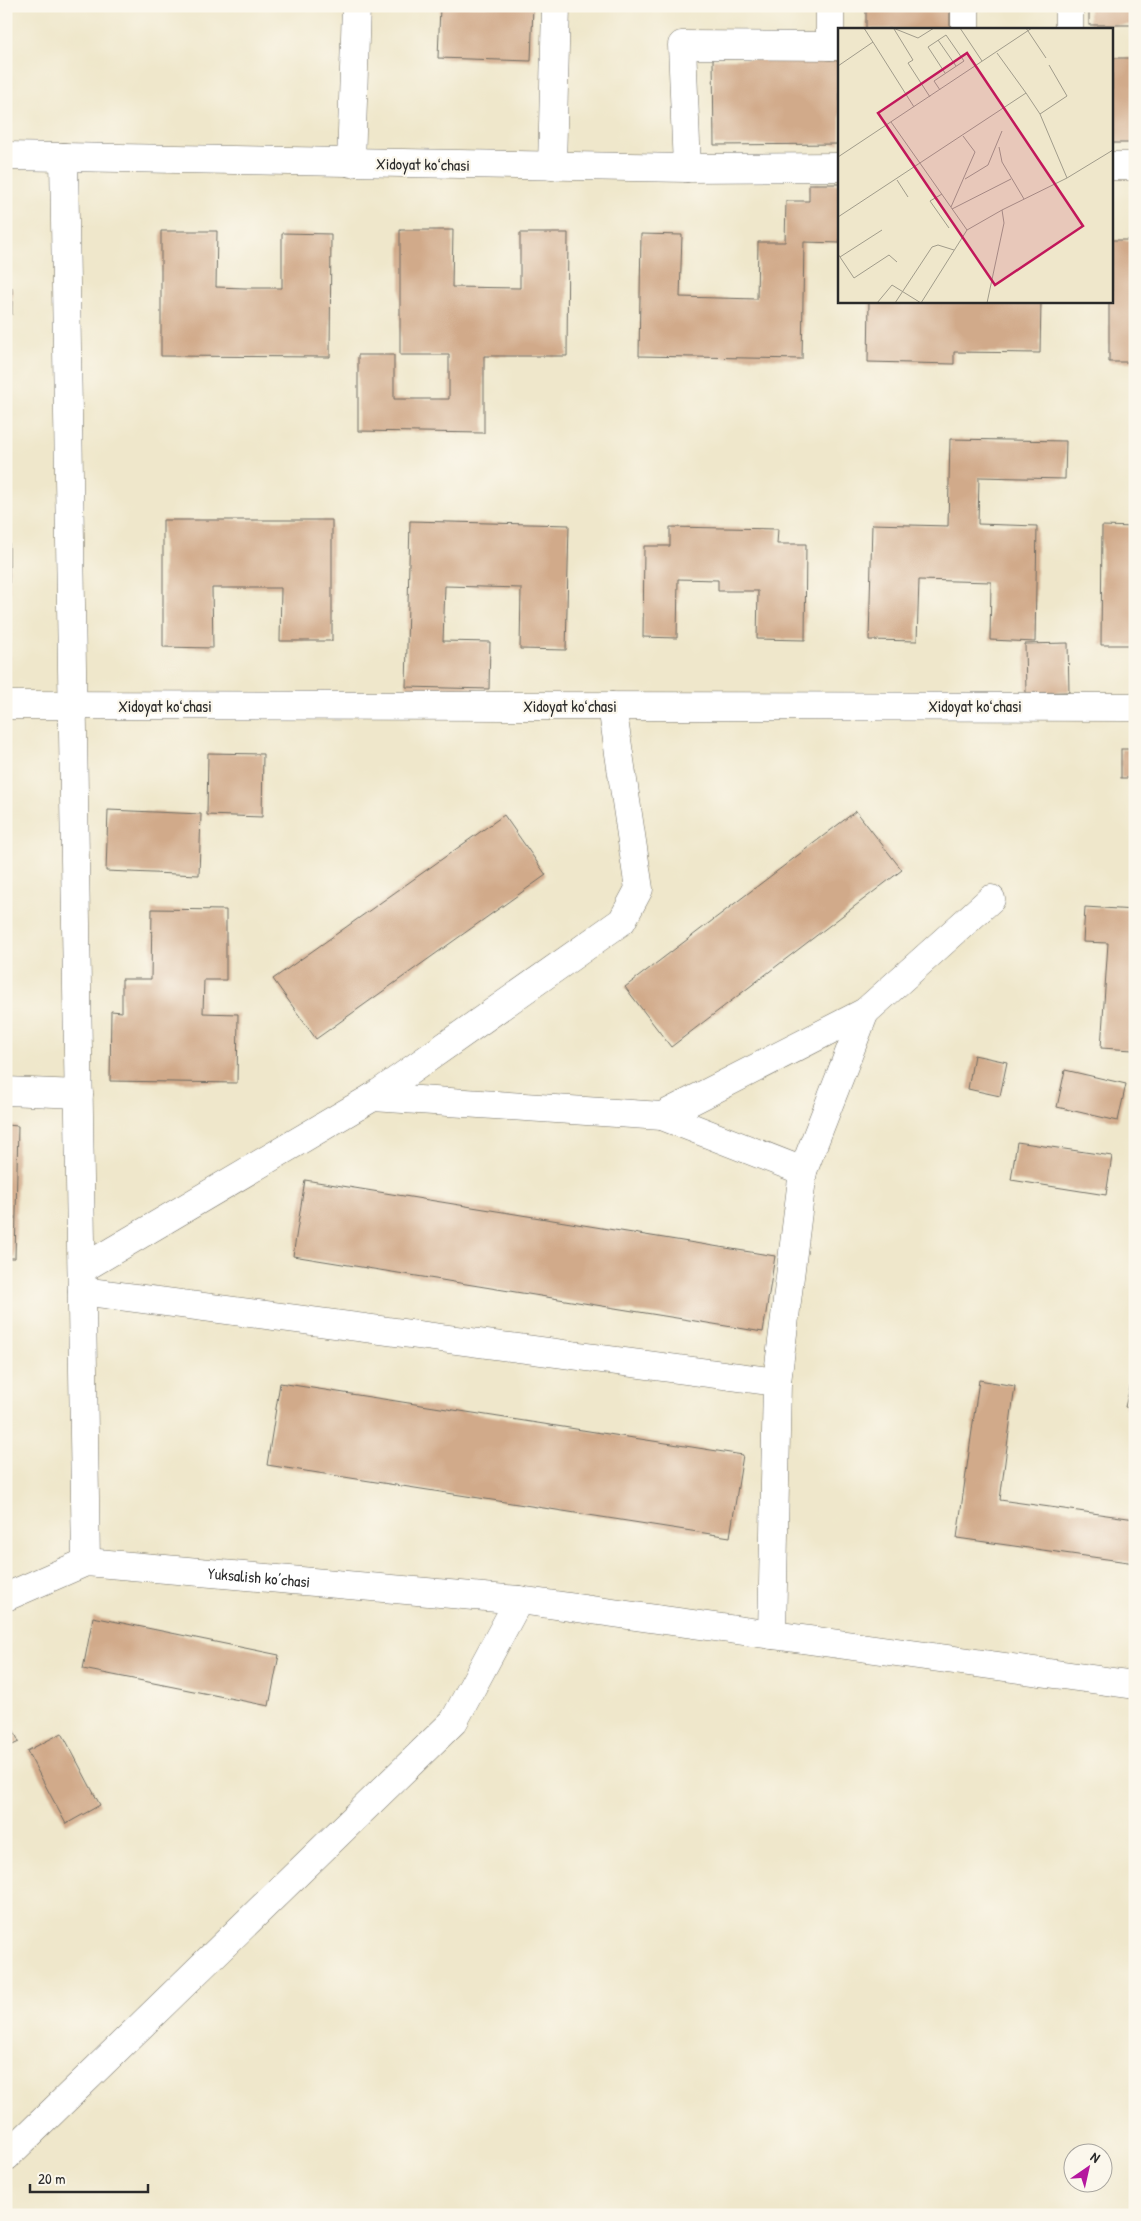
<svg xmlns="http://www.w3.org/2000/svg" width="1141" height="2221" viewBox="0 0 1141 2221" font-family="'Patrick Hand',sans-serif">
	<rect width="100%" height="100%" fill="#fbf7ec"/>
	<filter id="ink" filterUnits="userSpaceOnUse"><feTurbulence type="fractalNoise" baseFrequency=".02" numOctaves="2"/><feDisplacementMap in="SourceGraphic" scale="10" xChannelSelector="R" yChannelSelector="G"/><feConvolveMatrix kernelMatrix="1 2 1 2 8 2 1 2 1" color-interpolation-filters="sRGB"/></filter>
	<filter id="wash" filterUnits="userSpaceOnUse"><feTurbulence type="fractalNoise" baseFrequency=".0096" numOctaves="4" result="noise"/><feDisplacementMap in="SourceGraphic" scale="20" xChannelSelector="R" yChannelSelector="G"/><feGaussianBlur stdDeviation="1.12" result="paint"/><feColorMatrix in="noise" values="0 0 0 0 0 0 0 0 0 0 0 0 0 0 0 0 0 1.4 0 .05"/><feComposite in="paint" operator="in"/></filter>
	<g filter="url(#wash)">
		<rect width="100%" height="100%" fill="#efe7cb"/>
		<g id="blocks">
			<g fill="#d1aa8a">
				<path d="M 440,6 L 533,6 L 531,61 L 438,58 Z"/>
				<rect x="866" y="6" width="84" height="23"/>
				<rect x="1089" y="6" width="46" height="19"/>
				<rect x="1112" y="58" width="23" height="85"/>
				<path d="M 713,59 L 840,59 L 840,144 L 714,145 Z"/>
				<path d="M 809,184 L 840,184 L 840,243 L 804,242 L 802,359 L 639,356 L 641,234 L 682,235 L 680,297 L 757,299 L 758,242 L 785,242 L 786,201 L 809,201 Z"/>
				<path d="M 400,230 L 453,230 L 452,287 L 520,288 L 520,233 L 568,233 L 567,356 L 484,356 L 484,433 L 358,431 L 358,355 L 394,355 L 394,399 L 449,399 L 449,355 L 400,355 Z"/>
				<path d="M 161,231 L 217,231 L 216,287 L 245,288 L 282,288 L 282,233 L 331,234 L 330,357 L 161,356 Z"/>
				<path d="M 1112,240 L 1135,240 L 1135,362 L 1109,362 L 1109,301 L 1112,301 Z"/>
				<rect x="6" y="288" width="6" height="26"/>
				<path d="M 869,301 L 1041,301 L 1040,353 L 954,352 L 954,364 L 868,362 Z"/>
				<path d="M 950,439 L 1066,441 L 1065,479 L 979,477 L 978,524 L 1037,526 L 1035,642 L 990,640 L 991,582 L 919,580 L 917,641 L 869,640 L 872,524 L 948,526 Z"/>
				<path d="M 6,506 L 9,506 L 10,684 L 6,684 Z"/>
				<path d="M 163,520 L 332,520 L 332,641 L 280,641 L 281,588 L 212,588 L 213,648 L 163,647 Z"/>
				<path d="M 410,521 L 569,525 L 566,650 L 520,649 L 521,588 L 445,586 L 443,641 L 490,642 L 489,689 L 406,687 Z"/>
				<path d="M 1102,526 L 1135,527 L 1135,645 L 1101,645 Z"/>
				<path d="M 670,527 L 778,529 L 777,544 L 806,544 L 805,640 L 757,639 L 758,591 L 718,591 L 718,580 L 678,579 L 677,638 L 643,637 L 644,546 L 670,546 Z"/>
				<path d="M 1068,643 L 1069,692 L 1026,693 L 1025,644 Z"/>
				<rect x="1121" y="749" width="14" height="29"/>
				<path d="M 208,753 L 263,754 L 262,817 L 207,815 Z"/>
				<path d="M 108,810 L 201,814 L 199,875 L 106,871 Z"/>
				<path d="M 856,811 L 902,870 L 671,1047 L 625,987 Z"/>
				<path d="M 504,815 L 546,875 L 316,1039 L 273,979 Z"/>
				<path d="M 1085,907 L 1135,910 L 1135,1018 L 1133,1050 L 1101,1048 L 1108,943 L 1083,942 Z"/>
				<path d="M 152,909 L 226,910 L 226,980 L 204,980 L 203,1013 L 238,1014 L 237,1083 L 110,1081 L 111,1011 L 122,1012 L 122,979 L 151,979 Z"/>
				<path d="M 974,1055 L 1007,1062 L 1000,1096 L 968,1089 Z"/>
				<path d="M 1065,1070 L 1126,1084 L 1118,1121 L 1057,1107 Z"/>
				<path d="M 6,1125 L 18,1126 L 15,1258 L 6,1258 Z"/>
				<path d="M 1017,1142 L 1112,1156 L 1106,1195 L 1011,1180 Z"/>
				<path d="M 305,1180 L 775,1256 L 763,1332 L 293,1256 Z"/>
				<path d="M 1134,1372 L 1135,1372 L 1135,1409 L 1125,1407 Z"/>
				<path d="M 979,1380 L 1015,1386 L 1000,1500 L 1135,1519 L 1135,1563 L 957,1538 Z"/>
				<path d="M 280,1383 L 743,1455 L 730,1537 L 267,1465 Z"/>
				<path d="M 93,1617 L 279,1655 L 269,1706 L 83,1669 Z"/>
				<path d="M 6,1714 L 19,1742 L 6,1748 Z"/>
				<path d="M 62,1733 L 100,1805 L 66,1824 L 27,1751 Z"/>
			</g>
		</g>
	</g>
	<g filter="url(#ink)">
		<use href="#blocks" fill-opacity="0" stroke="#706d63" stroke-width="1"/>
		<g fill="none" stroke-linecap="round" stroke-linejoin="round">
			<g stroke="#706d63" stroke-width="29">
				<g id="minor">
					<path d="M 965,29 L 965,6"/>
					<path d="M 1069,29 L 1069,6"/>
					<path d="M 830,46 L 830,6"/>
					<path d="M 6,156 L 687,168 L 840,167"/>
					<path d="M 64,157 L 86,1562"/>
					<path d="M 351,163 L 356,6"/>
					<path d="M 552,166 L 556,6"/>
					<path d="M 1112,166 L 1135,166"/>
					<path d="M 687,168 L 682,45 L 840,46"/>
					<path d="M 6,705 L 1135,707"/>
					<path d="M 6,1091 L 79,1094"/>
					<path d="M 373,1097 L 662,1116 L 865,1012 L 991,899"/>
					<path d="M 662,1116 L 803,1171"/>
					<path d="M 82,1269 L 373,1097 L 622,921 L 639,889 L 612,706"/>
					<path d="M 82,1291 L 777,1382"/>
					<path id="s1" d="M 6,1597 L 86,1562 L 519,1600"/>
					<path d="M 772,1635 L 777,1382 L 803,1171 L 865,1012"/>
				</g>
			</g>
			<g stroke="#706d63" stroke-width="29">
				<path id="major" d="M 6,2157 L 454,1721 L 519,1600 L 1135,1685"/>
			</g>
			<use href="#minor" stroke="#fff" stroke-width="28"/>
			<use href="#major" stroke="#fff" stroke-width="28"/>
		</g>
	</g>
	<g text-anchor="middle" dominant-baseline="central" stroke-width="4.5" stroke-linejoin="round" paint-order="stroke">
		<g font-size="16" fill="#2b2b2b" stroke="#fbf7ec">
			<text transform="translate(423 164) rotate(1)">Xidoyat koʻchasi</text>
			<text x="165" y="706">Xidoyat koʻchasi</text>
			<text x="570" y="706">Xidoyat koʻchasi</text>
			<text x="975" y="706">Xidoyat koʻchasi</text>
			<text stroke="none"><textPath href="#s1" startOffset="261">Yuksalish ko’chasi</textPath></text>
		</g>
	</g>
	<g transform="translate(838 28)">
		<rect width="275" height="275" fill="#efe7cb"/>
		<path fill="none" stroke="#a19c8b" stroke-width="1" d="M 26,0 L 76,79M 55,0 L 80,10 L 96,0M 122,0 L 144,33M 188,0 L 208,30M 56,1 L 75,32 L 70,35 L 92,69M 100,12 L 118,38M 0,38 L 35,14M 102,62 L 96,53 L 126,33 L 108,7 L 90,19 L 107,45M 188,65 L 202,86 L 229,150M 202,86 L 229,68 L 211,37M 53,94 L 129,202M 161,119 L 164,134 L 186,171M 0,129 L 194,0M 127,151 L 150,137 L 164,103M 59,152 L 70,169M 104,166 L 92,173 L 111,200M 113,179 L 137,124 L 125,108M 114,181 L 173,151M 0,189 L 188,65 L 159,25M 0,226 L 16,250 L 51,227 L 59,234M 2,229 L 44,202M 39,275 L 54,257 L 83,275M 57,275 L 94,219 L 100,217 L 116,222M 83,275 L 129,202 L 164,182M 149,275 L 166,195 L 164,182 L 229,150 L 275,122"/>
		<path fill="#c2185b" fill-opacity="0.15" stroke="#c2185b" stroke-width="2.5" d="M 129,25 L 245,198 L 157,257 L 40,85 Z"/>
		<rect width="275" height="275" fill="none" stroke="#2b2b2b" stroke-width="2.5"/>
	</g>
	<rect width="1141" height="2221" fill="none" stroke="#fbf7ec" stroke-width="25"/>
	<g transform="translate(1088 2168) rotate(34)"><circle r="24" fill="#fbf7ec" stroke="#a8a59f"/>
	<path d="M0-4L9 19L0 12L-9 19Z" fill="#b5179e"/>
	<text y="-8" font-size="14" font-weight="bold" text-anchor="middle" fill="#2b2b2b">N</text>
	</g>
	<path d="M30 2184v8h118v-8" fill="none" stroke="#2b2b2b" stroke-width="2.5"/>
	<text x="38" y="2184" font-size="15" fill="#2b2b2b" stroke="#fbf7ec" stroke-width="4" paint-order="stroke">20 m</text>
</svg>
